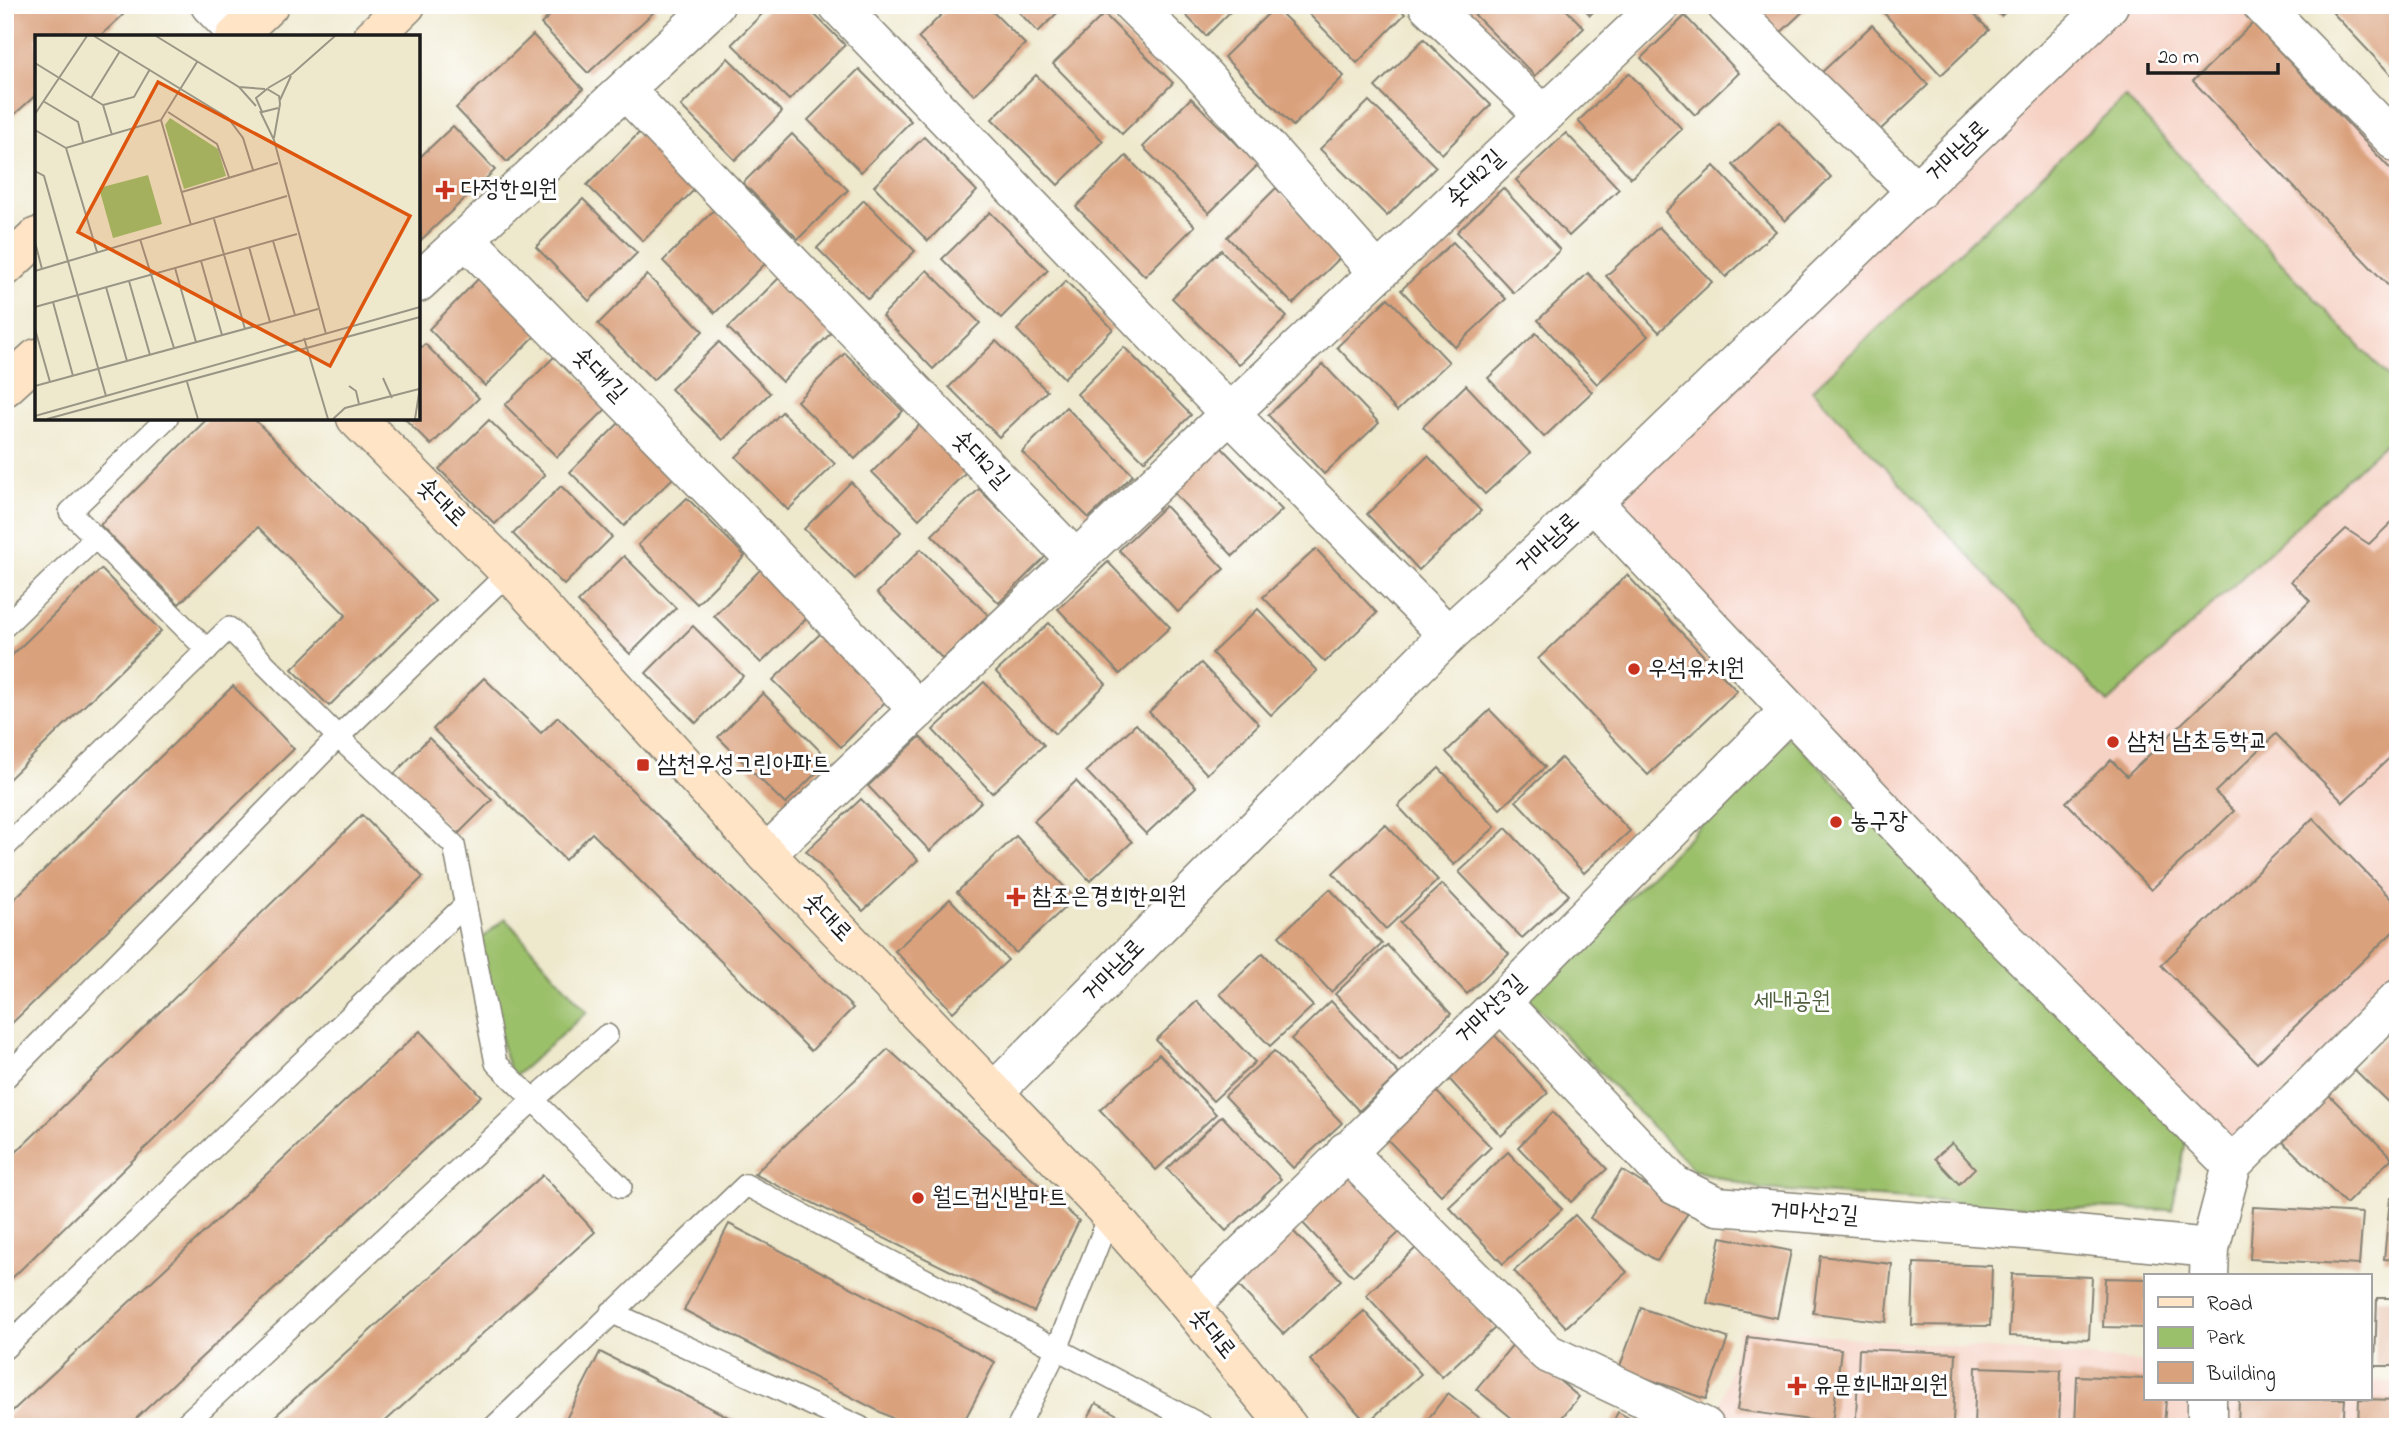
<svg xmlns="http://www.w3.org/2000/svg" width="2403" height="1432" viewBox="0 0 2403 1432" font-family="'Indie Flower','Poor Story',sans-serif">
	<rect width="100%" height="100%" fill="#fff"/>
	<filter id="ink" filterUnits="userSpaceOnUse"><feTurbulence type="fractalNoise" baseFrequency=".0143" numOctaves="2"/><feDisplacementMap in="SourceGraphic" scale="14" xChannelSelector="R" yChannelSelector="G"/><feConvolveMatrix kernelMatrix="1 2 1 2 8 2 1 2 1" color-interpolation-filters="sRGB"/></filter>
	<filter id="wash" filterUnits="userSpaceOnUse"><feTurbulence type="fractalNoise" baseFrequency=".00686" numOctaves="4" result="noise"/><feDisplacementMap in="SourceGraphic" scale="28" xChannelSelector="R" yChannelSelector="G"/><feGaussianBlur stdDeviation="1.57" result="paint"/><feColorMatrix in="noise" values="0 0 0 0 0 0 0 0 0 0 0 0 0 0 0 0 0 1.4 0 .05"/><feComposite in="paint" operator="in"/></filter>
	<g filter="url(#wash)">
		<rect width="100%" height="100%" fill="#eee8cc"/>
		<g fill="#f6d2c5">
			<path d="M 2109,5 L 2262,5 L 2398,145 L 2398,982 L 2226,1148 L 1593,502 Z"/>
			<path d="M 1740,1328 L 2146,1362 L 2146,1399 L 2370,1399 L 2370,1380 L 2398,1383 L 2398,1427 L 1715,1427 Z"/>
		</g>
		<g fill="#9bc06b" stroke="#5c6e44" stroke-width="2">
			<path d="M 2125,97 L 2398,387 L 2398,431 L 2108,703 L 1812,390 Z"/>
			<path d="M 1790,736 L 2186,1141 L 2172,1210 L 2024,1207 L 1760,1189 L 1694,1170 L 1528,998 Z"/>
			<path d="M 505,918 L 587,1012 L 512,1079 L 474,946 Z"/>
		</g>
		<g id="blocks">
			<g fill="#daa17d">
				<path d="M 5,5 L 107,5 L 123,15 L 99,37 L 37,37 L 37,94 L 5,123 Z"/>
				<path d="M 561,5 L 651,5 L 656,10 L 588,73 L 541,24 Z"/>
				<path d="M 771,5 L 805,5 L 845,45 L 789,100 L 732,44 Z"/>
				<path d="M 951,5 L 986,5 L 1025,44 L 974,95 L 918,38 Z"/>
				<path d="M 1012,5 L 1065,5 L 1038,32 Z"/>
				<path d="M 1176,5 L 1237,5 L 1206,36 Z"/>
				<path d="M 1300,5 L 1396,5 L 1405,14 L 1357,63 Z"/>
				<path d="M 1473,5 L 1562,5 L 1584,28 L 1535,76 L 1469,9 Z"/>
				<path d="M 1581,5 L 1600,5 L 1590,15 Z"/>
				<path d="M 1748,5 L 1810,5 L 1777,36 Z"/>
				<path d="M 1890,5 L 1965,5 L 1989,30 L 1941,75 L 1883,12 Z"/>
				<path d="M 1990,5 L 2013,5 L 2001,16 Z"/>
				<path d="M 2341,5 L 2398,5 L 2398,72 L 2393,77 L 2333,13 Z"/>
				<path d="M 1275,7 L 1344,76 L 1293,126 L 1224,57 Z"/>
				<path d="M 1104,14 L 1173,83 L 1122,134 L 1053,64 Z"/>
				<path d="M 1685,16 L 1739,73 L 1695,115 L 1641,58 Z"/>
				<path d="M 2253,23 L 2398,177 L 2398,296 L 2193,81 Z"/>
				<path d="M 1872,25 L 1928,85 L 1878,132 L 1821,73 Z"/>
				<path d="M 533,35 L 583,89 L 507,162 L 456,108 Z"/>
				<path d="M 1424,39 L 1491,105 L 1442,154 L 1375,87 Z"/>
				<path d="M 728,58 L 782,112 L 735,160 L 681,106 Z"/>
				<path d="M 859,69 L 911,121 L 861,172 L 808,120 Z"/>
				<path d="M 1629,73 L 1682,129 L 1631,178 L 1578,121 Z"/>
				<path d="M 1036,75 L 1103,141 L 1058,185 L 992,119 Z"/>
				<path d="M 1191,98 L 1258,165 L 1209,213 L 1143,147 Z"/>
				<path d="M 1369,101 L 1436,167 L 1387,216 L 1320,149 Z"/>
				<path d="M 1779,122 L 1831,177 L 1785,221 L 1733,165 Z"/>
				<path d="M 453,126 L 495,170 L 421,240 L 418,159 Z"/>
				<path d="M 643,129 L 699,185 L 643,241 L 587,185 Z"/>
				<path d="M 1566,133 L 1619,189 L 1569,236 L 1516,180 Z"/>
				<path d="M 792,134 L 848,190 L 798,239 L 743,183 Z"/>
				<path d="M 924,137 L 977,191 L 928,241 L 874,186 Z"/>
				<path d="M 1126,156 L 1195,226 L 1145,276 L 1076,207 Z"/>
				<path d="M 1714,166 L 1776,231 L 1726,277 L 1665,212 Z"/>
				<path d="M 1276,188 L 1343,255 L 1293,304 L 1227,237 Z"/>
				<path d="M 1503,188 L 1560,250 L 1514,293 L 1457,232 Z"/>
				<path d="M 583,199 L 637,253 L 589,301 L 536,247 Z"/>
				<path d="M 864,200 L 915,251 L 868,299 L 817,248 Z"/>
				<path d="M 714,210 L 766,263 L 715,313 L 663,261 Z"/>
				<path d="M 990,212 L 1048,270 L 1001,318 L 942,259 Z"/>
				<path d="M 1659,227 L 1712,282 L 1659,332 L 1606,276 Z"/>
				<path d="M 1453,242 L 1506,299 L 1455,347 L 1401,290 Z"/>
				<path d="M 1221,250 L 1287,317 L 1239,365 L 1172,298 Z"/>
				<path d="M 927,270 L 980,323 L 933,369 L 882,316 Z"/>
				<path d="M 484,273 L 541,330 L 485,386 L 429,329 Z"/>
				<path d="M 1588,273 L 1648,336 L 1597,384 L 1538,320 Z"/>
				<path d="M 647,275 L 703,331 L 653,380 L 598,324 Z"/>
				<path d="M 779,278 L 832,332 L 782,382 L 728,328 Z"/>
				<path d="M 1066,281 L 1113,329 L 1064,378 L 1017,330 Z"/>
				<path d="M 1388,298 L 1449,362 L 1397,411 L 1337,347 Z"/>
				<path d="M 1536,333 L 1592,392 L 1544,437 L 1488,378 Z"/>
				<path d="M 996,341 L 1047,391 L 999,437 L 949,387 Z"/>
				<path d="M 719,342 L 770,393 L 723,440 L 671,389 Z"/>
				<path d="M 425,344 L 479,398 L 431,445 L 404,418 L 418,418 L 418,350 Z"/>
				<path d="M 1124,347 L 1191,415 L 1144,461 L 1077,394 Z"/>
				<path d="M 845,353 L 903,411 L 855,459 L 797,401 Z"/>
				<path d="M 556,355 L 608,407 L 557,457 L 505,405 Z"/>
				<path d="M 1323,364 L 1379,423 L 1324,474 L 1268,415 Z"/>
				<path d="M 1466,385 L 1530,453 L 1485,494 L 1423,427 Z"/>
				<path d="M 1066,407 L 1133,475 L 1089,518 L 1022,452 Z"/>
				<path d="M 782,412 L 835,464 L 788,510 L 736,457 Z"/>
				<path d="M 208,418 L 253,418 L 435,601 L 329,706 L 292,669 L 346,615 L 258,527 L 179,604 L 100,525 Z"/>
				<path d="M 489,420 L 545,475 L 495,524 L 439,469 Z"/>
				<path d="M 620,422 L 674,477 L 624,526 L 570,472 Z"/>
				<path d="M 921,423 L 968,470 L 919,519 L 872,472 Z"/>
				<path d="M 1220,446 L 1282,510 L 1233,556 L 1172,491 Z"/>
				<path d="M 1428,456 L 1481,511 L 1419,570 L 1367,514 Z"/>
				<path d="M 851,482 L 901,532 L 855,579 L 804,529 Z"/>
				<path d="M 561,486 L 612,537 L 564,585 L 513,534 Z"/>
				<path d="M 979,489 L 1046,556 L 999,603 L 932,535 Z"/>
				<path d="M 687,498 L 745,556 L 697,604 L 638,545 Z"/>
				<path d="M 1165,506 L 1224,569 L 1178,612 L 1119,550 Z"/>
				<path d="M 2398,516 L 2398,750 L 2343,802 L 2276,734 L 2215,792 L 2234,811 L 2151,890 L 2066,802 L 2111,760 L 2127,776 L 2310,601 L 2291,581 L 2346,529 L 2369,544 Z"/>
				<path d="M 921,549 L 988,615 L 943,659 L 877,593 Z"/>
				<path d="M 1316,549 L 1377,613 L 1325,662 L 1263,597 Z"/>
				<path d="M 624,556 L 676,608 L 630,654 L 578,602 Z"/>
				<path d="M 1108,562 L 1170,627 L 1120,674 L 1058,609 Z"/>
				<path d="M 763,567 L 810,615 L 761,663 L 714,616 Z"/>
				<path d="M 101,569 L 161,631 L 5,783 L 5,662 Z"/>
				<path d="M 1627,575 L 1737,691 L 1648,775 L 1538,659 Z"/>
				<path d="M 1258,609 L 1317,671 L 1271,715 L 1212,653 Z"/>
				<path d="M 1049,623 L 1106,684 L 1055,734 L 996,672 Z"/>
				<path d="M 693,626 L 743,676 L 696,723 L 646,673 Z"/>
				<path d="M 821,633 L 887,700 L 841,747 L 773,680 Z"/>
				<path d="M 1201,663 L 1259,724 L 1207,774 L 1149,712 Z"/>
				<path d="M 484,678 L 541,733 L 558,717 L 853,1008 L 811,1051 L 592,833 L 565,860 L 433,729 Z"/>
				<path d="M 984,682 L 1044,745 L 992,793 L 933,730 Z"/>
				<path d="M 233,686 L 294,749 L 5,1030 L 5,908 Z"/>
				<path d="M 763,693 L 829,760 L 785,804 L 718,737 Z"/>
				<path d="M 1490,710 L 1545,767 L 1500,809 L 1446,752 Z"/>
				<path d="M 1136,724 L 1196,787 L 1146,834 L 1086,771 Z"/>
				<path d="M 920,737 L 981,802 L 930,851 L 868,786 Z"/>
				<path d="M 429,738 L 492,800 L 456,836 L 394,774 Z"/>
				<path d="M 1561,758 L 1630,831 L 1584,873 L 1516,801 Z"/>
				<path d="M 1439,768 L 1495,827 L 1454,865 L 1398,806 Z"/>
				<path d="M 1076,781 L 1132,842 L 1090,881 L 1034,821 Z"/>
				<path d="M 861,799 L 918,860 L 863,911 L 806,851 Z"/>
				<path d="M 362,815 L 423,877 L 5,1285 L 5,1163 Z"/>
				<path d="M 2313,818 L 2398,906 L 2398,927 L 2257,1063 L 2161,965 Z"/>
				<path d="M 1385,824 L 1438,880 L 1386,929 L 1333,873 Z"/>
				<path d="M 1506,828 L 1569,895 L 1522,938 L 1459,872 Z"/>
				<path d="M 1016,836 L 1075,898 L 1016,953 L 957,892 Z"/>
				<path d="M 1442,884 L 1509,954 L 1467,994 L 1400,923 Z"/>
				<path d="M 1330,889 L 1382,944 L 1331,992 L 1279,936 Z"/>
				<path d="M 950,899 L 1008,960 L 953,1012 L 895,951 Z"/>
				<path d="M 1387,945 L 1451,1014 L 1400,1061 L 1335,994 Z"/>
				<path d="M 1263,953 L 1313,1006 L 1270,1046 L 1220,994 Z"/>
				<path d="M 1197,1001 L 1255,1062 L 1213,1101 L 1156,1040 Z"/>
				<path d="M 1331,1001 L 1399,1074 L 1359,1111 L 1291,1039 Z"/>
				<path d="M 2398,1025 L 2398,1112 L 2354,1069 Z"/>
				<path d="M 1488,1028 L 1548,1093 L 1501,1136 L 1441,1070 Z"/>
				<path d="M 420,1031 L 481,1096 L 127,1427 L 5,1427 L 5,1418 Z"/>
				<path d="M 888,1049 L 1079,1221 L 1034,1312 L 754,1174 Z"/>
				<path d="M 1274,1051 L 1342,1123 L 1293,1168 L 1225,1096 Z"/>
				<path d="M 1159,1054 L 1216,1114 L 1156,1170 L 1100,1110 Z"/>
				<path d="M 1433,1088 L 1491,1147 L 1441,1195 L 1384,1136 Z"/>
				<path d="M 2329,1095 L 2392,1158 L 2346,1204 L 2283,1142 Z"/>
				<path d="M 1553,1112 L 1607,1169 L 1571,1202 L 1518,1147 Z"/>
				<path d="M 1222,1116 L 1281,1179 L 1226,1231 L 1167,1169 Z"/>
				<path d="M 1952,1143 L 1975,1168 L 1959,1184 L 1935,1158 Z"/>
				<path d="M 1508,1152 L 1562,1209 L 1503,1264 L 1449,1207 Z"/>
				<path d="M 1622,1170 L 1688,1213 L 1657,1261 L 1590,1218 Z"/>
				<path d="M 1349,1172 L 1403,1229 L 1353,1276 L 1299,1219 Z"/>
				<path d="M 543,1175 L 595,1232 L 379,1427 L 263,1427 Z"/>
				<path d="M 2390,1198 L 2398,1199 L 2398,1260 L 2384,1259 Z"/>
				<path d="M 2253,1207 L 2363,1213 L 2359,1265 L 2250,1259 Z"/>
				<path d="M 1575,1215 L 1627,1272 L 1566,1327 L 1514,1271 Z"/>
				<path d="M 729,1224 L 995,1362 L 961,1427 L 909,1427 L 684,1310 Z"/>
				<path d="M 1290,1228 L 1341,1280 L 1284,1334 L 1234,1281 Z"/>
				<path d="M 1721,1237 L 1791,1251 L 1777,1318 L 1707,1303 Z"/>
				<path d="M 1418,1246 L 1495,1328 L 1442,1377 L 1366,1295 Z"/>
				<path d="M 1820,1256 L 1892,1264 L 1886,1322 L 1813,1313 Z"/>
				<path d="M 1914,1263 L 1992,1266 L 1990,1326 L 1912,1325 Z"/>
				<path d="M 2012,1274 L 2092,1277 L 2089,1339 L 2009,1336 Z"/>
				<path d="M 2105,1278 L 2146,1279 L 2146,1328 L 2103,1327 Z"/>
				<path d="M 2377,1298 L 2398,1298 L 2398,1366 L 2375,1366 Z"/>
				<path d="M 1641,1308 L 1728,1338 L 1706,1399 L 1619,1369 Z"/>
				<path d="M 1364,1311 L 1421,1374 L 1367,1423 L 1310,1360 Z"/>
				<path d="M 1748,1337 L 1841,1349 L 1832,1423 L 1737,1410 Z"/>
				<path d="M 1514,1343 L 1579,1397 L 1554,1427 L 1523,1427 L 1476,1389 Z"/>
				<path d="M 1859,1349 L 1956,1353 L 1953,1423 L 1856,1419 Z"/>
				<path d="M 600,1352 L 748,1427 L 562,1427 Z"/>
				<path d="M 1976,1367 L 2061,1370 L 2059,1427 L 1974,1427 Z"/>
				<path d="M 2077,1376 L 2146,1379 L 2146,1399 L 2166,1399 L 2164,1427 L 2075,1427 Z"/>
				<path d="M 1448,1393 L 1491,1427 L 1422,1427 Z"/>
				<path d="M 2239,1399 L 2345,1399 L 2343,1427 L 2238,1427 Z"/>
				<path d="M 2359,1399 L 2398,1400 L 2398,1427 L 2358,1427 Z"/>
				<path d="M 1096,1403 L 1139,1427 L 1083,1427 Z"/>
				<path d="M 1618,1412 L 1645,1427 L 1610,1427 Z"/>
			</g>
		</g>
	</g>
	<g filter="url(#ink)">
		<use href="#blocks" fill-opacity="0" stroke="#858274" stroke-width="2"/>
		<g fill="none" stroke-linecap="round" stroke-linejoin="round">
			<g stroke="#858274" stroke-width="24">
				<g id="lane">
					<path d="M 167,418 L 70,512 L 207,650"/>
					<path d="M 5,626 L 95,538"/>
					<path d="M 5,847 L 229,628 L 338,737 L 454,845 L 496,1063 L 621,1187"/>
					<path d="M 5,1078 L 338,737 L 509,572"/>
					<path d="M 611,1312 L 860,1427"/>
					<path d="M 5,1348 L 465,905"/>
					<path d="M 182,1427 L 533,1100 L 607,1035"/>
					<path d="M 494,1427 L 746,1185 L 1203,1426"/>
					<path d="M 1018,1427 L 1057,1349 L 1110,1214"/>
				</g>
			</g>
			<g stroke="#858274" stroke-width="41">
				<g id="street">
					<path d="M 210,5 L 241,37"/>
					<path d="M 838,5 L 1230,414 L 1448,635"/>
					<path d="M 1133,5 L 1195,66 L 1378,273"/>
					<path d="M 1428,5 L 1544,115"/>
					<path d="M 1726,5 L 1917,192"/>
					<path d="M 2262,5 L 2398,144"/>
					<path d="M 625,90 L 1076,560"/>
					<path d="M 467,240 L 732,511 L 918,710"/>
					<path d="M 418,283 L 715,5"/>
					<path d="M 1593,502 L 1999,933 L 2232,1165"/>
					<path d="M 766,854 L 1660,5"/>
					<path d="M 1501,1002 L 1674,1185 L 1717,1206 L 2025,1230 L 2210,1248"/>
					<path d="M 995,1091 L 1448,635 L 1593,502 L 2109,5"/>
					<path d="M 1346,1151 L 1547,1353 L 1705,1427"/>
					<path d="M 2209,1276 L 2210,1248 L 2232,1165 L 2398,999"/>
					<path d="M 1190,1306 L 1501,1002 L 1789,711"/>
					<path d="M 2207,1427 L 2207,1399"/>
				</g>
			</g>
			<g stroke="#858274" stroke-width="41">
				<g id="secondary">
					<path d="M 235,37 L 269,5"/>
					<path d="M 373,37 L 406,5"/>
					<path d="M 5,267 L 37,237"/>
					<path d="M 5,387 L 37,358"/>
					<path d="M 356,418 L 509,572 L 766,854 L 1110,1214 L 1190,1306 L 1288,1427"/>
				</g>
			</g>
			<use href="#lane" stroke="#fff" stroke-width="21"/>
			<use href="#street" stroke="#fff" stroke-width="38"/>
			<use href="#secondary" stroke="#ffe4c6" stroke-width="38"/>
		</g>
	</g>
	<g fill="#c8321e" stroke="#fff" stroke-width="2.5">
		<path d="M441.5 179.5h7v7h7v7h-7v7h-7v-7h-7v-7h7z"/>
		<circle cx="1634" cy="669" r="7"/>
		<circle cx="2113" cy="742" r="7"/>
		<rect x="636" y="758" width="14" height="14" rx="3.5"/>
		<circle cx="1836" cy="822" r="7"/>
		<path d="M1012.5 886.5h7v7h7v7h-7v7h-7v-7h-7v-7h7z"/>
		<circle cx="918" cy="1198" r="7"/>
		<path d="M1793.5 1375.5h7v7h7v7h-7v7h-7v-7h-7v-7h7z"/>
	</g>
	<g text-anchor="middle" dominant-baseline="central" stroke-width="6" stroke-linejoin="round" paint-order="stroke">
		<g font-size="24" fill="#1c1c1c" stroke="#fff">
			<text transform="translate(1958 152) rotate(-44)">거마남로</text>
			<text transform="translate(1476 179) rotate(-44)">솟대2길</text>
			<text transform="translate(599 375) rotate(46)">솟대1길</text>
			<text transform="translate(980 460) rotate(46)">솟대2길</text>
			<text transform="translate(441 503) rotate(45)">솟대로</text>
			<text transform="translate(1548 544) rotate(-43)">거마남로</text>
			<text transform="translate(827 918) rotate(46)">솟대로</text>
			<text transform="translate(1114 971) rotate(-45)">거마남로</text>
			<text transform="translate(1491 1010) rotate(-44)">거마산3길</text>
			<text transform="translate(1814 1214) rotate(4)">거마산2길</text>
			<text transform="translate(1212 1334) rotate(51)">솟대로</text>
		</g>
		<g font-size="24" fill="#1c1c1c" stroke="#fff" text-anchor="start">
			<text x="461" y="190">다정한의원</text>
			<text x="1648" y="669">우석유치원</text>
			<text x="2127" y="742">삼천 남초등학교</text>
			<text x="657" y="765">삼천우성그린아파트</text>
			<text x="1850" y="822">농구장</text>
			<text x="1032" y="897">참조은경희한의원</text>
			<text x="932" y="1198">월드컵신발마트</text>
			<text x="1813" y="1386">유문희내과의원</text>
		</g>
		<g font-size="24" fill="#4f5e3c" stroke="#fff">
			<text x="1792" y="1002">세내공원</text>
		</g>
	</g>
	<g transform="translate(35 35)">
		<rect width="385" height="385" fill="#eee8cc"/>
		<path d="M 135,83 L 183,114 L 191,141 L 149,154 L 130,90 ZM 113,140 L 127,189 L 78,203 L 64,153 Z" fill="#9bc06b"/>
		<path fill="none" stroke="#9a9686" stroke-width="2" d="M 59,1 L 193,83 L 208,103 L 218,135M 121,1 L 204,52 L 230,54M 0,28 L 68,70M 204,52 L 221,71M 233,53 L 257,39 L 300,1M 56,63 L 85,16M 245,65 L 256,41M 8,66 L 43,87 L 48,107M 68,70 L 99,62 L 115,34M 68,70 L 77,100M 225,76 L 239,105 L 291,299M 133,77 L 182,109 L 194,142M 0,79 L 52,1M 126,85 L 156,190M 0,95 L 31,113 L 126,85 L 162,27M 239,103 L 245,69 L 244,61 L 232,54 L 221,63 L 227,77 L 243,73M 31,113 L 62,217M 0,136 L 9,141 L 71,361M 147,157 L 243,128M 179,184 L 210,294M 105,204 L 139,313M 238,206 L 260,280M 0,207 L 7,234M 214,212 L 235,287M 166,226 L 187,300M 140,233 L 161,307M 0,236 L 252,161M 94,246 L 115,320M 71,252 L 92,326M 18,267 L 38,341M 0,272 L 262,199M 0,294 L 15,347M 269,303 L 293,384M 348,343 L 357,363M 152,347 L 163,384M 0,351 L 283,274M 314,351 L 321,356 L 324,369M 0,381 L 385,272M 12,384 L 385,282M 298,384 L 310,373 L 384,354M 380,384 L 385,352"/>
		<path fill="#de560d" fill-opacity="0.15" stroke="#de560d" stroke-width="3.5" d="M 123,47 L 375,181 L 295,331 L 43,197 Z"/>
		<rect width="385" height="385" fill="none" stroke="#1c1c1c" stroke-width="3.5"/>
	</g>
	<rect width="2403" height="1432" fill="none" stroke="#fff" stroke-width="28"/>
	<rect x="2144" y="1274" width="228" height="126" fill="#ffffff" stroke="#a4a4a4" stroke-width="2"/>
	<rect x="2158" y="1297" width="35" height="10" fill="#ffe4c6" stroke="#a4a4a4" stroke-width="2"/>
	<text x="2207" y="1310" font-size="21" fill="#1c1c1c">Road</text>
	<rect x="2158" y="1327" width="35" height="21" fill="#9bc06b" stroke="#a4a4a4" stroke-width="2"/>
	<text x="2207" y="1344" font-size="21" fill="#1c1c1c">Park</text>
	<rect x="2158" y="1362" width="35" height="21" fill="#daa17d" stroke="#a4a4a4" stroke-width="2"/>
	<text x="2207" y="1380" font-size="21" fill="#1c1c1c">Building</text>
	<path d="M2148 63v10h130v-10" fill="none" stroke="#1c1c1c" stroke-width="3.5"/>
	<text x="2158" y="63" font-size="21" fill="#1c1c1c" stroke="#ffffff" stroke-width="5" paint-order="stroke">20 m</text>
</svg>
